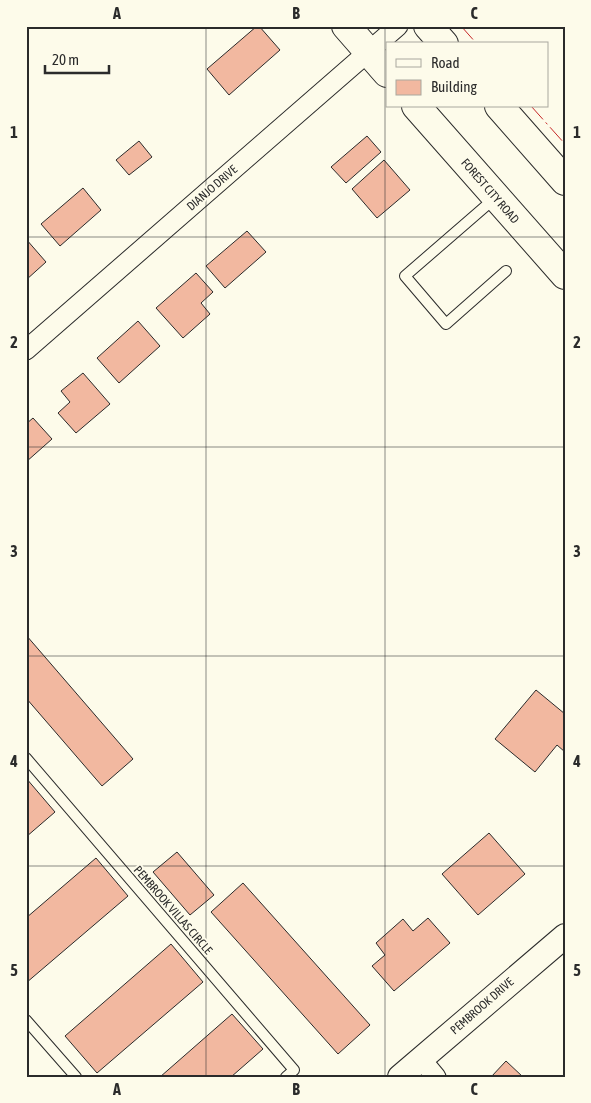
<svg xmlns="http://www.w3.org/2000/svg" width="591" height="1103" viewBox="0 0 591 1103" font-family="'Asap Condensed',sans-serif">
	<rect width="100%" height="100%" fill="#fdfbea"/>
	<g fill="#f2b8a0" stroke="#2b2b2b">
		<path d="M 257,26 L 259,26 L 280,50 L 229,95 L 207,69 Z"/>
		<path d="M 367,136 L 381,152 L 346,183 L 331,167 Z"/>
		<path d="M 139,141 L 152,157 L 129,175 L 116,160 Z"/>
		<path d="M 384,160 L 410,190 L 377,218 L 352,189 Z"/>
		<path d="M 83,188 L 101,210 L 60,246 L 41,224 Z"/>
		<path d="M 247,231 L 266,252 L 225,288 L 206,266 Z"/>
		<path d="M 26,239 L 46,262 L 26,280 Z"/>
		<path d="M 196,273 L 213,292 L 201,303 L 210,314 L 183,338 L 156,308 Z"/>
		<path d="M 138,321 L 160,346 L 119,383 L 97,358 Z"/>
		<path d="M 83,373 L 110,404 L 76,433 L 58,413 L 70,402 L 61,391 Z"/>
		<path d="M 33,418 L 52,439 L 26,462 L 26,424 Z"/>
		<path d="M 26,635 L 133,759 L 102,786 L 26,698 Z"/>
		<path d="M 536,690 L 565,714 L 565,752 L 557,745 L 535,772 L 495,739 Z"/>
		<path d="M 26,778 L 55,812 L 26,837 Z"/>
		<path d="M 489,833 L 525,874 L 478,915 L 442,874 Z"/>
		<path d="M 177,852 L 214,895 L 190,915 L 153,872 Z"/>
		<path d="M 96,858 L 128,896 L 26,983 L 26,918 Z"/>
		<path d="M 243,883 L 370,1025 L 338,1054 L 211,912 Z"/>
		<path d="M 428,918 L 450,943 L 394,991 L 372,966 L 385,955 L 376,943 L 403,919 L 413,931 Z"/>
		<path d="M 171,944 L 203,982 L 97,1073 L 65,1036 Z"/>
		<path d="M 232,1014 L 263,1049 L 231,1077 L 160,1077 Z"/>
		<path d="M 506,1061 L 523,1077 L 491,1077 Z"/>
	</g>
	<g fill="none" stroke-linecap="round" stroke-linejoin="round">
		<g stroke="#2b2b2b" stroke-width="12">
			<g id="service">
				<path d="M 495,198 L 405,276 L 446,324 L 506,271"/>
				<path d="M 26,758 L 294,1070 L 286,1077"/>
				<path d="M 26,1020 L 76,1077"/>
			</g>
		</g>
		<g stroke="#2b2b2b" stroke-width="21">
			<g id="minor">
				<path d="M 26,350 L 398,26"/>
				<path d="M 421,1059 L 436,1077"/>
			</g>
		</g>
		<g stroke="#2b2b2b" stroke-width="26">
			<path id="tertiary" d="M 400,1077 L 565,936"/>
		</g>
		<g stroke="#2b2b2b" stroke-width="30">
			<g id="primary">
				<path d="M 346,26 L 387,73"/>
				<path d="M 428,26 L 444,44"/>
				<path d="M 416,106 L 565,275"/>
				<path d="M 499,106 L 565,181"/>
			</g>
		</g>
		<use href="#service" stroke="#fdfbea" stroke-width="10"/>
		<use href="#minor" stroke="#fdfbea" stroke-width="19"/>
		<use href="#tertiary" stroke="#fdfbea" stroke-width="24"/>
		<use href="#primary" stroke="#fdfbea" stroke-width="28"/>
		<g stroke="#c62828" stroke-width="1" stroke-dasharray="18 4 2.5 4" stroke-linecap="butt">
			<path d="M 461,26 L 477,44"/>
			<path d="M 531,106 L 565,144"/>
		</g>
	</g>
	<path fill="none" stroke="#2b2b2b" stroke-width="1" stroke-opacity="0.55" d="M 206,26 L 206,1077M 385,26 L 385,1077M 26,237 L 565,237M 26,447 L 565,447M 26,656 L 565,656M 26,866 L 565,866"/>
	<g text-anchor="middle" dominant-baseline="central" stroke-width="4" stroke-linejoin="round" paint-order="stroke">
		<g font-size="12" fill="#2b2b2b" stroke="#fdfbea">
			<text transform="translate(212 188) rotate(-41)">DIANJO DRIVE</text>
			<text transform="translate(490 191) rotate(49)">FOREST CITY ROAD</text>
			<text transform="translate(173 910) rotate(49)">PEMBROOK VILLAS CIRCLE</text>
			<text transform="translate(482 1006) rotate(-41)">PEMBROOK DRIVE</text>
		</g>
	</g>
	<rect width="591" height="1103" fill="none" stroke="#fdfbea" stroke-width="55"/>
	<rect x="386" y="42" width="162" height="65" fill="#fdfbea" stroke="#a9a89e"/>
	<rect x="396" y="59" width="25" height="8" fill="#fdfbea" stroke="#a9a89e"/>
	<text x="431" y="68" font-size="15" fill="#2b2b2b">Road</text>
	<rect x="396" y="80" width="25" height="15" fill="#f2b8a0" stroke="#a9a89e"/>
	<text x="431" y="92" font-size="15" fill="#2b2b2b">Building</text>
	<path d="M45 65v8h64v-8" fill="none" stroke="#2b2b2b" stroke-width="2.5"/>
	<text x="52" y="65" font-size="15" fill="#2b2b2b" stroke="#fdfbea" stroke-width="4" paint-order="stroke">20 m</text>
	<rect x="28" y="28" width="536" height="1048" fill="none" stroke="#2b2b2b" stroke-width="2"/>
	<g font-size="16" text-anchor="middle" font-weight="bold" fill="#2b2b2b">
		<text x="117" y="19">A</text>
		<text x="296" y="19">B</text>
		<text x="474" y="19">C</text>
		<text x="14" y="138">1</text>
		<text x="577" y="138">1</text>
		<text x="14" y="348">2</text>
		<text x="577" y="348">2</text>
		<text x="14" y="557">3</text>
		<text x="577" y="557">3</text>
		<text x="14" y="767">4</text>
		<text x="577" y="767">4</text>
		<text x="14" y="976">5</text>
		<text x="577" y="976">5</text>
		<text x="117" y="1095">A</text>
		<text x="296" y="1095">B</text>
		<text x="474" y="1095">C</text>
	</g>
</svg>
